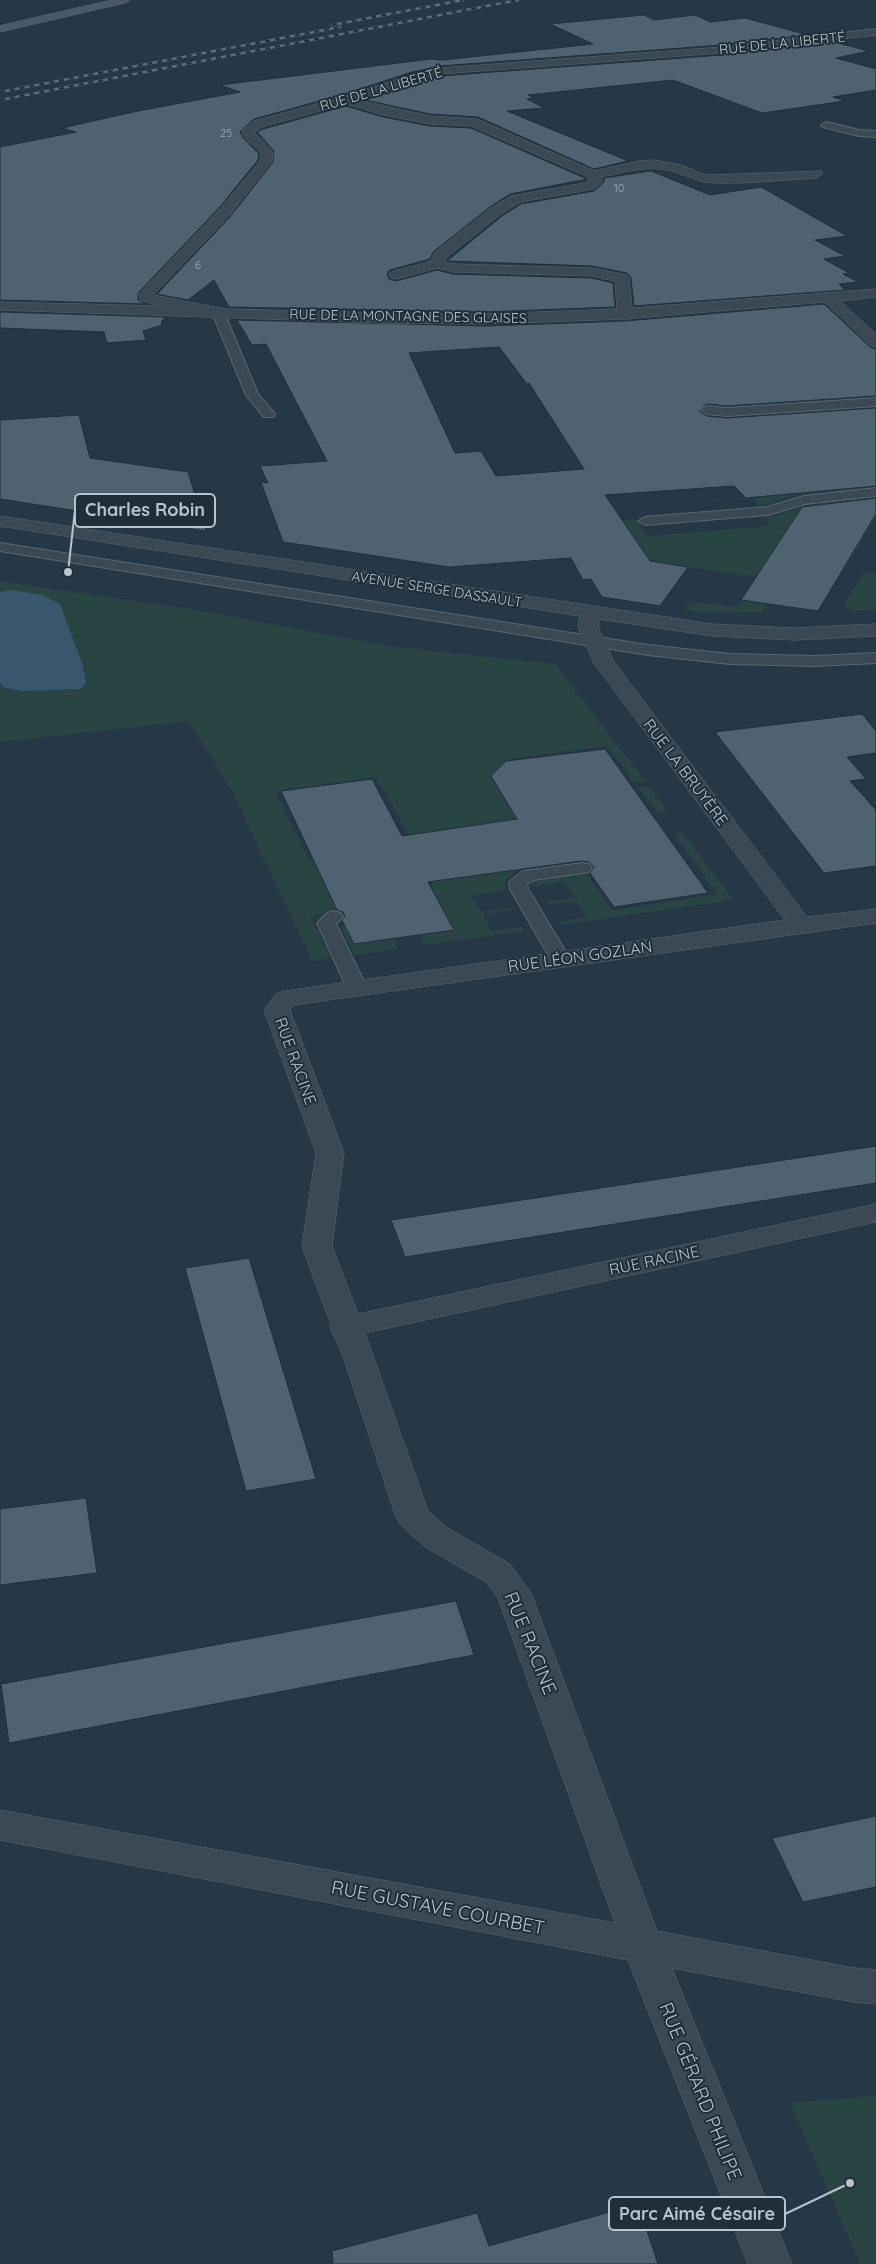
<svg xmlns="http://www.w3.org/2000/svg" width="876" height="2264" viewBox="0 0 876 2264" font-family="Quicksand,sans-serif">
	<rect width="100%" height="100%" fill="#263845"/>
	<g fill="#284544">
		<path d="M 876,484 L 876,487 L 797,495 L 759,506 L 752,498 L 699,502 Z"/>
		<path d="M 876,498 L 876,517 L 844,571 L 834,571 L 841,559 L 849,560 L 874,517 L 756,577 L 682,566 L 680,568 L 652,564 L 591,523 L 635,519 L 647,536 L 770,526 L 764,517 L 776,516 L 809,505 Z"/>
		<path d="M 864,572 L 876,573 L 876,609 L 853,611 L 844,605 Z"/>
		<path d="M 0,581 L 197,610 L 389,646 L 555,664 L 645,781 L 635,783 L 607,746 L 511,759 L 515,766 L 493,774 L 492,779 L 517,819 L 409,835 L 376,777 L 275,791 L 309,860 L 314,862 L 337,908 L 311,917 L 331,958 L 312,961 L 232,791 L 189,721 L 0,742 Z"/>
		<path d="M 741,600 L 768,604 L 762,612 L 705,613 L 684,610 L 690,601 L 736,607 Z"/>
		<path d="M 650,787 L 667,811 L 657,812 L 639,788 Z"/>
		<path d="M 682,831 L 733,900 L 561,925 L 559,922 L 587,917 L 577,901 L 548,905 L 547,902 L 575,898 L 564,882 L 531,887 L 530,884 L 535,881 L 586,873 L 612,910 L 717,894 L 679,841 L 675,833 Z"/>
		<path d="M 518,870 C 512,875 501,878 506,890 L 471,896 L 481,912 L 510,908 L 511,910 L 483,915 L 492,931 L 522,927 L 524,931 L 425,945 L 420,935 L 454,930 L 433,892 L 431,882 Z"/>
		<path d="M 345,925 L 354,944 L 394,939 L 398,949 L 354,955 L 341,928 Z"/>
		<path d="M 876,2096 L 876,2264 L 860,2264 L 790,2103 Z"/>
	</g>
	<path fill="#39576c" d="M 11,590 L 42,595 L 60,604 L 83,666 L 86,683 L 80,689 L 22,691 L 3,687 L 0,682 L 0,592 Z"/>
	<g fill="#4f6270" stroke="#21303b" fill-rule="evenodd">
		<path d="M 644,15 L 654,20 L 695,15 L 710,22 L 745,18 L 808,35 L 722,45 L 440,66 L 412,72 L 341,95 L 254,119 L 240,132 L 244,139 L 259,154 L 258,160 L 218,209 L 138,293 L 138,300 L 146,304 L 0,300 L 0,147 L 76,132 L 62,128 L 138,111 L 240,92 L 220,85 L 431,59 L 443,60 L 593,44 L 550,24 Z"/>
		<path d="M 834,42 L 869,51 L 836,58 L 876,69 L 876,90 L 833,97 L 845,101 L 762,113 L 673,80 L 528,95 L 534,98 L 527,99 L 544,108 L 507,111 L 628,161 L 594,169 L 478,117 L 430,114 L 365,100 L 440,76 L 722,55 Z"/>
		<path d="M 346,106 L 383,117 L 430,126 L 471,128 L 587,179 L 510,194 L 490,207 L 433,252 L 430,259 L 390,270 L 387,274 L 389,279 L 396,281 L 437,270 L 453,274 L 592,278 L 613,283 L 615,307 L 485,312 L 229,307 L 214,280 L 188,300 L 157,294 L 230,217 L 273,162 L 274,151 L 257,132 L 263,129 Z"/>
		<path d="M 651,171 L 710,195 L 761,187 L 847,236 L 815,240 L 845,256 L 824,259 L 849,273 L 843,274 L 858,282 L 839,284 L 845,290 L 634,306 L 631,278 L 627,273 L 592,266 L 447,261 L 502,216 L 521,204 L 594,191 L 604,182 L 604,178 Z"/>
		<path d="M 824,304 L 870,347 L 876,350 L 876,396 L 727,406 L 707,404 L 699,411 L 707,416 L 727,418 L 876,408 L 876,486 L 746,498 L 734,486 L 605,495 L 650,561 L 688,567 L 660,606 L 602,597 L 591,579 L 583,580 L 571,558 L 449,567 L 283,542 L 261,482 L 268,483 L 260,466 L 327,461 L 266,344 L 252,345 L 237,320 L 485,326 L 625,321 ZM 499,347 L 527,384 L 529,383 L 584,469 L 496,476 L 481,451 L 455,453 L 409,353 Z"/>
		<path d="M 0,312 L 166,317 L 161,322 L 162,325 L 143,331 L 146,340 L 107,343 L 104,332 L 0,328 Z"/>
		<path d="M 79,415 L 90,458 L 188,472 L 206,531 L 0,499 L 0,420 Z"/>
		<path d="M 876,498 L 876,514 L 818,611 L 741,600 L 802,507 Z"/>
		<path d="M 862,714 L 876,731 L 876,753 L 847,757 L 866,779 L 850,781 L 876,810 L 876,866 L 824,873 L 715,732 Z"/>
		<path d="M 605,749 L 708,893 L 614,907 L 590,873 L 594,867 L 589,862 L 581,861 L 428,882 L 454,930 L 354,944 L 342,920 L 345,916 L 343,912 L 337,910 L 281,791 L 372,779 L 402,836 L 517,819 L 491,776 L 506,761 Z"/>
		<path d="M 876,1146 L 876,1183 L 405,1257 L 391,1220 Z"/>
		<path d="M 249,1258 L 316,1479 L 246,1491 L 185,1268 Z"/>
		<path d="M 86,1498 L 97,1573 L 0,1585 L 0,1509 Z"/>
		<path d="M 456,1601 L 474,1655 L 9,1743 L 1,1684 Z"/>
		<path d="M 876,1816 L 876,1887 L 803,1902 L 772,1838 Z"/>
		<path d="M 638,2204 L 658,2264 L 333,2264 L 332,2251 L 477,2213 L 489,2246 Z"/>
	</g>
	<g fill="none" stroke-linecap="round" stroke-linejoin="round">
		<g stroke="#596771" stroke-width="2">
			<g id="service">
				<path d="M 826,122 L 859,130 L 876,131 L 876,137 L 859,136 L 823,127 L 821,125 Z"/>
				<path d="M 221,309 L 227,312 L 226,317 L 258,394 L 275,414 L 274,417 L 264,417 L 246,395 L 214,317 L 217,310 Z"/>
				<path d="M 876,398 L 876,406 L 727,416 L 707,414 L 701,410 L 707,406 L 727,408 Z"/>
				<path d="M 876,488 L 876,496 L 805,504 L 768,515 L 645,525 L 638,521 L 645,517 L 767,507 L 804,496 Z"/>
				<path d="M 0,543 L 648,645 L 730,654 L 815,656 L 876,653 L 876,663 L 815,666 L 730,664 L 648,655 L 0,551 Z"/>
				<path d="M 583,863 L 589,864 L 592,868 L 589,872 L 534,880 L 527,884 L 528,889 L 570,959 L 567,963 L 560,965 L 553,963 L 510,889 L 509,882 L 523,871 Z"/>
				<path d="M 334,911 L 341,913 L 343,917 L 336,924 L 367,988 L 364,992 L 357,994 L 350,992 L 347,988 L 317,923 L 327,913 Z"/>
			</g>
		</g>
		<g stroke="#596771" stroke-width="1">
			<g id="minor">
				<path d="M 876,29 L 876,35 L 722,53 L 440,74 L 420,79 L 358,100 L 430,116 L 477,119 L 594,171 L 639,161 L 654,160 L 681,165 L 703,174 L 714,175 L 821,171 L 822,174 L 816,178 C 782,180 747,184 713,183 C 697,182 686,175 672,171 C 648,165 625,172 601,177 L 603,181 L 594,189 L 520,202 L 501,214 L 446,258 L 445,262 L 453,264 L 592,268 L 627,275 L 629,278 L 632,308 L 876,289 L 876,297 L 840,301 L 876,334 L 876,348 L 871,346 L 825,302 L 625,319 L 485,324 L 384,323 L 0,310 L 0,302 L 160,306 L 140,300 L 139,294 L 219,210 L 260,161 L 261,153 L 245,138 L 242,131 L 254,121 L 342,97 L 413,74 L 440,68 L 722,47 ZM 346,104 L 384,115 L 430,124 L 471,126 L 588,177 L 589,180 L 585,183 L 511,196 L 491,208 L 434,253 L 431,261 L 391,272 L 389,275 L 391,278 L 396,279 L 437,268 L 453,272 L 592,276 L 615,281 L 617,309 L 485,314 L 384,313 L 225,309 L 153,295 L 229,216 L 272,161 L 273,152 L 254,132 L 262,127 Z"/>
				<path d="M 0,516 L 712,624 L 794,628 L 876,624 L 876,636 L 794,640 L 712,636 L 599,619 L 598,627 L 614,662 L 807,917 L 876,909 L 876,923 L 293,1005 L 290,1010 L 344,1153 L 332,1246 L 358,1314 L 876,1204 L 876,1222 L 365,1333 L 428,1511 L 449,1529 L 510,1564 L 531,1593 L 657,1931 L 854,1968 L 876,1970 L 876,2004 L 854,2002 L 672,1968 L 792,2264 L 748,2264 L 628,1960 L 0,1840 L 0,1810 L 615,1923 L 498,1598 L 486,1582 L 425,1547 L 401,1525 L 396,1517 L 343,1356 L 330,1327 L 331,1325 L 302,1246 L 316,1153 L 264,1010 L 276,994 L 285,991 L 785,920 L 594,663 L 578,627 L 580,616 L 0,526 Z"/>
			</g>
		</g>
		<g stroke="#596771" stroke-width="1">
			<path id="secondary" d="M 112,0 L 130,0 L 125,3 L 0,32 L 0,26 Z"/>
		</g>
		<use href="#service" fill="#3b4954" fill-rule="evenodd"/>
		<use href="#minor" fill="#3b4954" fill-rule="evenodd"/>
		<use href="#secondary" fill="#495967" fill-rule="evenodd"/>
		<g stroke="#5d6e7b" stroke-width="2.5">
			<g id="rail">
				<path d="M 332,25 L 463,0"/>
				<path d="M 0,92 L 340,27"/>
				<path d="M 0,100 L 518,0"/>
			</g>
		</g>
		<use href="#rail" stroke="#1f2e39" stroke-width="2" stroke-dasharray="5" stroke-linecap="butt"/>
	</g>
	<g text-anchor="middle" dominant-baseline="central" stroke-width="4" stroke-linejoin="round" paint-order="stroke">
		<g font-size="11" fill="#9eacb6">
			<text x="226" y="133">25</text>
			<text x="619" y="188">10</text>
			<text x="198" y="265">6</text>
		</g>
		<g font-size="14" fill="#b8c4cd" stroke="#1f2e39">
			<text transform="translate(782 43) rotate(-6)">RUE DE LA LIBERTÉ</text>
			<text transform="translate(381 89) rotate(-16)">RUE DE LA LIBERTÉ</text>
			<text transform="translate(408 316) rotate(1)">RUE DE LA MONTAGNE DES GLAISES</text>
			<text transform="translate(437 589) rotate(9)">AVENUE SERGE DASSAULT</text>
		</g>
		<g font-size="16" fill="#b8c4cd" stroke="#1f2e39">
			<text transform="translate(686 772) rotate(53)">RUE LA BRUYÈRE</text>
			<text transform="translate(580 956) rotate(-8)">RUE LÉON GOZLAN</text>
			<text transform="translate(296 1061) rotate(70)">RUE RACINE</text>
			<text transform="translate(654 1260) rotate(-12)">RUE RACINE</text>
		</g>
		<g font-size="19" fill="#b8c4cd" stroke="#1f2e39">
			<text transform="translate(531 1643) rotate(68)">RUE RACINE</text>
			<text transform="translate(438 1907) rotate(11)">RUE GUSTAVE COURBET</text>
			<text transform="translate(701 2091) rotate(68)">RUE GÉRARD PHILIPE</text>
		</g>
	</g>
	<path fill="none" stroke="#b8c4cd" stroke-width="2" d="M68 572L75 510M850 2183L785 2214"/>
	<g fill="#b8c4cd" stroke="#1f2e39" stroke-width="2">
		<circle cx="68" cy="572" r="5"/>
		<circle cx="850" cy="2183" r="5"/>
	</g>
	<g fill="#1f2e39" stroke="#b8c4cd" stroke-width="2">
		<rect x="75" y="494" width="140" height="33" rx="5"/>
		<rect x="609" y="2197" width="176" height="33" rx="5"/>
	</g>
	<g font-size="18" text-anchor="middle" font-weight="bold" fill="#b8c4cd">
		<text x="145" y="516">Charles Robin</text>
		<text x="697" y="2220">Parc Aimé Césaire</text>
	</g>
</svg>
